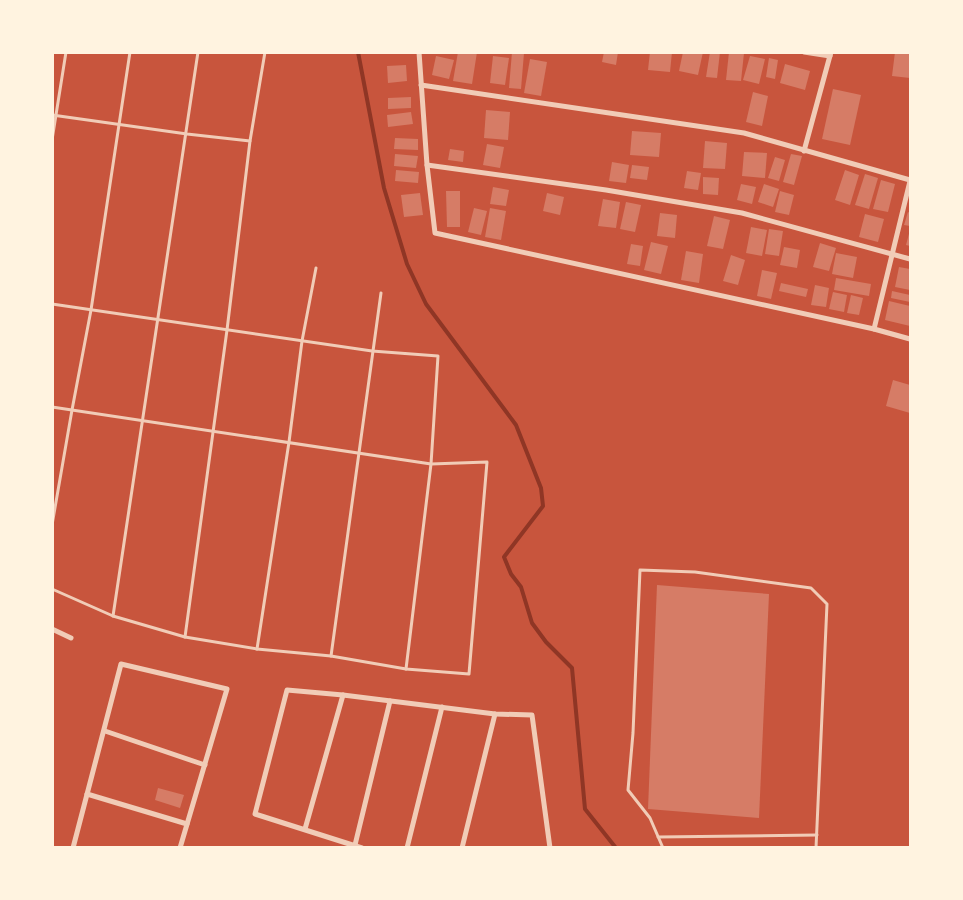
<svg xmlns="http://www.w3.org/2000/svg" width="963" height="900" viewBox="0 0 963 900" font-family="'Varela Round',sans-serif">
	<rect width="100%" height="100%" fill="#c8553d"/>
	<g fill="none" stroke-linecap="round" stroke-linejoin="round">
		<path stroke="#8f3625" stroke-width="4" d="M 358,52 L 384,188 L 407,264 L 426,304 L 516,425 L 541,488 L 543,506 L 504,557 L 511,574 L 521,587 L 532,623 L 546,642 L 572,668 L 585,809 L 616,848"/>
	</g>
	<g fill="#d67c66">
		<path d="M 458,52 L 477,52 L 472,84 L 453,81 Z"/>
		<path d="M 512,52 L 524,53 L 521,89 L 509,88 Z"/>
		<path d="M 604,52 L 618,52 L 616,65 L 602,62 Z"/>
		<path d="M 650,52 L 672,52 L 670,72 L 648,70 Z"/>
		<path d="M 683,52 L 703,52 L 698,75 L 679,71 Z"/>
		<path d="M 710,52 L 720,52 L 717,78 L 706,77 Z"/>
		<path d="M 729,52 L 744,53 L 741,81 L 726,80 Z"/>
		<path d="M 895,52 L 910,52 L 910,78 L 892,76 Z"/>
		<path d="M 436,56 L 454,60 L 449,79 L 432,75 Z"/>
		<path d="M 493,56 L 509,58 L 505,85 L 490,83 Z"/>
		<path d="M 750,56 L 765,59 L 759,84 L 743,80 Z"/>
		<path d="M 769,58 L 778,60 L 775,79 L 766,77 Z"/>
		<path d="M 530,59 L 547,62 L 541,96 L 524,93 Z"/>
		<path d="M 785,64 L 810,71 L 805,90 L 780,83 Z"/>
		<path d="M 406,65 L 407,81 L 388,83 L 387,66 Z"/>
		<path d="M 833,89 L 861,95 L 850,145 L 822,139 Z"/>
		<path d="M 753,92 L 768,96 L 762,126 L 746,122 Z"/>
		<path d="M 411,97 L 411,108 L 388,109 L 388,98 Z"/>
		<path d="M 486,110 L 510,112 L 508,140 L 484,138 Z"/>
		<path d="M 411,112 L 413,124 L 388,127 L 387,115 Z"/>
		<path d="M 632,131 L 661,133 L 659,157 L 630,155 Z"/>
		<path d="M 395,138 L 418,139 L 418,150 L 394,149 Z"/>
		<path d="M 705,141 L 727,143 L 725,169 L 703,168 Z"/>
		<path d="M 487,144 L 504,147 L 500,168 L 483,165 Z"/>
		<path d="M 450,149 L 464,151 L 463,162 L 448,160 Z"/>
		<path d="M 744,152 L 767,153 L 765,178 L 742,176 Z"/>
		<path d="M 395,154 L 418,156 L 416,168 L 394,166 Z"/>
		<path d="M 791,154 L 802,156 L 794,185 L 783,182 Z"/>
		<path d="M 775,157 L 785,160 L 779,181 L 768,178 Z"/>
		<path d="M 612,162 L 629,165 L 626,183 L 609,181 Z"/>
		<path d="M 632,165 L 649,167 L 647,180 L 630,178 Z"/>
		<path d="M 396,170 L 419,172 L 418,183 L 395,181 Z"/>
		<path d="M 845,170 L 859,175 L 850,205 L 835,200 Z"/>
		<path d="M 687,171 L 701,173 L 698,190 L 684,188 Z"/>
		<path d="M 865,174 L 878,178 L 869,209 L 855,205 Z"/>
		<path d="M 703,177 L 719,178 L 718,195 L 703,194 Z"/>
		<path d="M 881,180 L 895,184 L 888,212 L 873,209 Z"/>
		<path d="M 741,184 L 756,187 L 752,204 L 737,200 Z"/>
		<path d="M 764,184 L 779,189 L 773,207 L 758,202 Z"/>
		<path d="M 493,187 L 509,190 L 506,206 L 490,204 Z"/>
		<path d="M 446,191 L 460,191 L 460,227 L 447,227 Z"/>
		<path d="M 780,191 L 794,195 L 789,215 L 775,212 Z"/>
		<path d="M 420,193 L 423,215 L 404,217 L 401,195 Z"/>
		<path d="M 547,193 L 564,197 L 560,215 L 543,211 Z"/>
		<path d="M 603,199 L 620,202 L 616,228 L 598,226 Z"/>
		<path d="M 626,202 L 641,205 L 635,232 L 620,229 Z"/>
		<path d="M 474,208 L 487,211 L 481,235 L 468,232 Z"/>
		<path d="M 490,208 L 506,211 L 501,240 L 485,237 Z"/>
		<path d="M 908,212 L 910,213 L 910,226 L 904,225 Z"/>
		<path d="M 660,213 L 677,215 L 675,238 L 657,236 Z"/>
		<path d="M 865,214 L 884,219 L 878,242 L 859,237 Z"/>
		<path d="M 714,216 L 730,220 L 723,249 L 707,246 Z"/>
		<path d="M 751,227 L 767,230 L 762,256 L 746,253 Z"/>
		<path d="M 769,229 L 783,231 L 779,256 L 765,254 Z"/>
		<path d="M 910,230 L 910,246 L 906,245 Z"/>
		<path d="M 651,242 L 668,246 L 661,274 L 644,270 Z"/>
		<path d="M 820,243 L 836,248 L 829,271 L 813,267 Z"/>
		<path d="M 631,244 L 643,246 L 640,266 L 627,264 Z"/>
		<path d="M 784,247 L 800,250 L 797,268 L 780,265 Z"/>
		<path d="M 686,251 L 703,254 L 699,283 L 681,280 Z"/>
		<path d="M 836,253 L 857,257 L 853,278 L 832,274 Z"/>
		<path d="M 731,255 L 745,260 L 738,285 L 723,281 Z"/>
		<path d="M 899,267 L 910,269 L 910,290 L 895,287 Z"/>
		<path d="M 762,270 L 777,273 L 771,299 L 757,296 Z"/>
		<path d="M 836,278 L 871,284 L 869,296 L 834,290 Z"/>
		<path d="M 781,283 L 808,289 L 806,297 L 779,291 Z"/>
		<path d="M 815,285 L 829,288 L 826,307 L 811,305 Z"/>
		<path d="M 892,291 L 910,295 L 910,302 L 891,298 Z"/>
		<path d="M 833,292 L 847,295 L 844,312 L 829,309 Z"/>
		<path d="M 851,295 L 863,298 L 859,315 L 847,313 Z"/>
		<path d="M 889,301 L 910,306 L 910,326 L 885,320 Z"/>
		<path d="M 893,380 L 910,385 L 910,413 L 886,406 Z"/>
		<path d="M 657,585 L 769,594 L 759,818 L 648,809 Z"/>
		<path d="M 158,788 L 184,795 L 180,808 L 155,800 Z"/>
	</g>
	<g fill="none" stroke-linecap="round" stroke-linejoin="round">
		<g stroke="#f1ccb7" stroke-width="3">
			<path d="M 52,115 L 187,134 L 250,141"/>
			<path d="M 52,140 L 66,52"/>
			<path d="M 52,304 L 372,351 L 438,356 L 431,464 L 406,669"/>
			<path d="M 52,407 L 431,464 L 487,462 L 469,674 L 406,669 L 331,656 L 257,649 L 185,637 L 113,616 L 52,589"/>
			<path d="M 52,525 L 72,410 L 91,310 L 130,52"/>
			<path d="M 113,616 L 198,52"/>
			<path d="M 185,637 L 227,330 L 250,141 L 265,52"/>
			<path d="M 257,649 L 289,442 L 302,341 L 316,268"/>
			<path d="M 331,656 L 381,293"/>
			<path d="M 658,837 L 817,835"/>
			<path d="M 663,848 L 650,818 L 628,790 L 633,733 L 640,570 L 695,572 L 811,588 L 827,604 L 816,848"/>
		</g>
		<g stroke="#f1ccb7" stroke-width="5">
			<path d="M 419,52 L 427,165 L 435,233 L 874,329 L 910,339"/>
			<path d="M 804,52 L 830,56"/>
			<path d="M 421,85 L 744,133 L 910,180"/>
			<path d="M 804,151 L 831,52"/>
			<path d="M 427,165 L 606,190 L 742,213 L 910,259"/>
			<path d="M 874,329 L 910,181"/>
			<path d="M 52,629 L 71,638"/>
			<path d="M 105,731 L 205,765"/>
			<path d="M 87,794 L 187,824"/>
			<path d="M 305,829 L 343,695"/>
			<path d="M 355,845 L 390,701"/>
			<path d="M 73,848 L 121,664 L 227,689 L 180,848"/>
			<path d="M 362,848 L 255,814 L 287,690 L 343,695 L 495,714 L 532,715 L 550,848"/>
			<path d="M 407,848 L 442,707"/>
			<path d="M 462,848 L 495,714"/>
		</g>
	</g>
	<rect width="963" height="900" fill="none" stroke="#fff3e0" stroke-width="108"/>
</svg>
